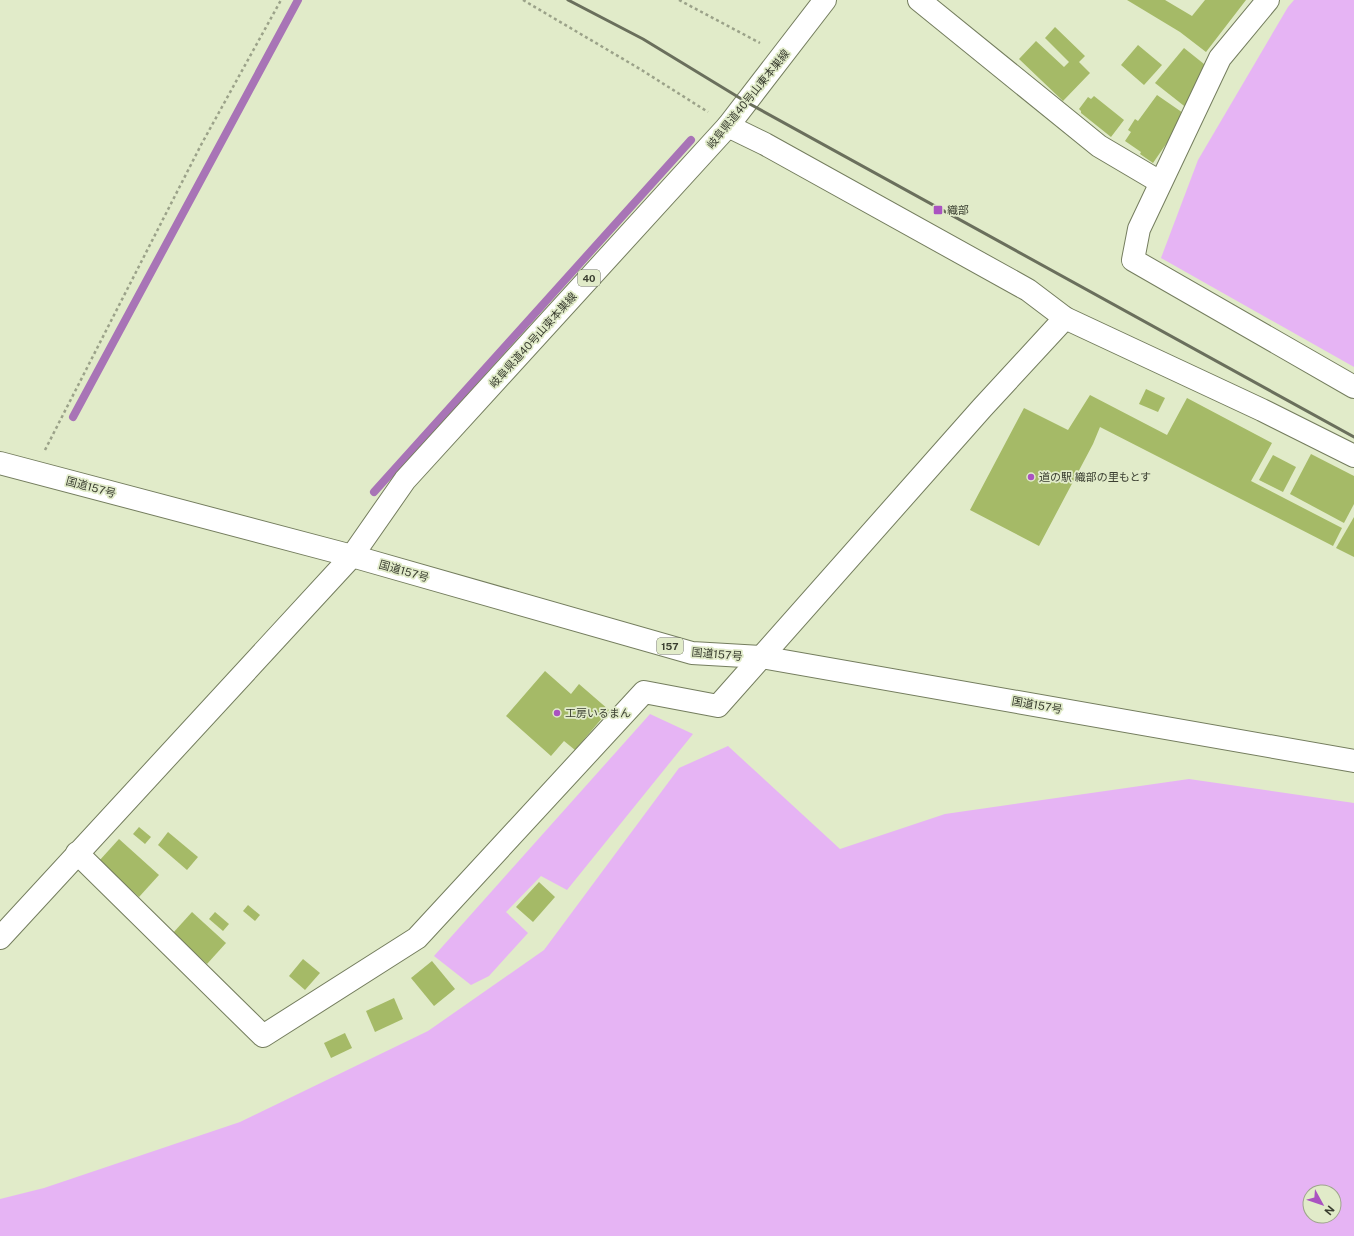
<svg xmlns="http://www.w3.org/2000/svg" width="1354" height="1236" viewBox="0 0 1354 1236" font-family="'Public Sans','Noto Sans JP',sans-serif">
	<rect width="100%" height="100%" fill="#e1ebc9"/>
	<g fill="#e6b4f4" fill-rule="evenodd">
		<path d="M 1294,0 L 1354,0 L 1354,367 L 1161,258 L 1198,160 L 1288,7 Z"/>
		<path d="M 650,714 L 693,734 L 567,890 L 541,876 L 506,912 L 528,933 L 489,976 L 471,985 L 434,956 Z"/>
		<path d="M 728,746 L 840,849 L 945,814 L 1189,779 L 1354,803 L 1354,1236 L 0,1236 L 0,1199 L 44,1188 L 240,1122 L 428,1031 L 544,950 L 679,768 ZM 1310,1192 L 1334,1192 L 1334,1216 L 1310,1216 Z"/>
	</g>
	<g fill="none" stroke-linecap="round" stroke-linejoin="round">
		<g stroke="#a874b6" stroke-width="8">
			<path d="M 73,417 L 298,0"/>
			<path d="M 374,492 L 691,140"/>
		</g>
	</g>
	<g fill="#a5ba67">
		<path d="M 1127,0 L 1165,0 L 1192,16 L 1205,0 L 1246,0 L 1206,52 L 1180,32 Z"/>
		<path d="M 1055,27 L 1085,56 L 1079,62 L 1090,73 L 1063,101 L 1019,59 L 1036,41 L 1064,67 L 1069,62 L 1045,38 Z"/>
		<path d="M 1138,45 L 1162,65 L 1144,85 L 1121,65 Z"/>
		<path d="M 1184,48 L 1209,68 L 1188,109 L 1155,83 Z"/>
		<path d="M 1157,95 L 1186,115 L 1153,163 L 1140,154 L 1141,152 L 1125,141 L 1131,132 L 1128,130 L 1135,119 L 1138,121 Z"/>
		<path d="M 1094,96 L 1124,120 L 1111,137 L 1081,113 L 1081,111 L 1079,109 L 1088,97 L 1091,99 Z"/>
		<path d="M 1146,389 L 1165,398 L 1158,412 L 1139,404 Z"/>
		<path d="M 1090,395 L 1167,435 L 1187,398 L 1272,443 L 1251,481 L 1342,528 L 1333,546 L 1100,427 L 1093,444 L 1039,546 L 970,510 L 1024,408 L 1068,430 Z"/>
		<path d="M 1311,454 L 1354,476 L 1354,504 L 1344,523 L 1290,494 Z"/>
		<path d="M 1273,455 L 1296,467 L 1283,492 L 1259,480 Z"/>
		<path d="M 1354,517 L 1354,557 L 1336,548 Z"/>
		<path d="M 545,671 L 571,694 L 579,684 L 609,710 L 575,750 L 564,741 L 551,756 L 506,716 Z"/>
		<path d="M 139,827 L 151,837 L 145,844 L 133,834 Z"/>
		<path d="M 168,832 L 198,857 L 187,870 L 158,845 Z"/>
		<path d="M 119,839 L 159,875 L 139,897 L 99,861 Z"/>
		<path d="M 539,882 L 555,897 L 533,922 L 516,907 Z"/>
		<path d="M 248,905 L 260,915 L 255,921 L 243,911 Z"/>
		<path d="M 192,912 L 226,943 L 207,964 L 173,933 Z"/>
		<path d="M 215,912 L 229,924 L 223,931 L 209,919 Z"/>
		<path d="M 303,959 L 320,973 L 305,990 L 289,976 Z"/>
		<path d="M 432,961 L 455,989 L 434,1006 L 411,978 Z"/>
		<path d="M 394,998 L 403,1019 L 375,1032 L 366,1011 Z"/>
		<path d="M 345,1033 L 352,1048 L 331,1058 L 324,1043 Z"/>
	</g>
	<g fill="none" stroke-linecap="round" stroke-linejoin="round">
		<g stroke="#747d5e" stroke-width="24">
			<g id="street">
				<path d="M 919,0 L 1099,146 L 1160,182"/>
				<path d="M 1268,0 L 1220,58 L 1139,229 L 1133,260 L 1354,387"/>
				<path d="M 728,126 L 765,144 L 1028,290 L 1065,318 L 1262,410 L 1354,456"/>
				<path d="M 77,853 L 263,1036 L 417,938 L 644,692 L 718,706 L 982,408 L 1065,318"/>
				<path d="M 0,938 L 352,556"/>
			</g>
		</g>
		<g stroke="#747d5e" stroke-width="24">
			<path id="primary" d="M 352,556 L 405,480 L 728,126 L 825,0"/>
		</g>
		<g stroke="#747d5e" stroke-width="24">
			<path id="highway" d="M 0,463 L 352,556 L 692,653 L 761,657 L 1354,761"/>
		</g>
		<g stroke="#9ba289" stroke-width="2.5" stroke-dasharray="3 3" stroke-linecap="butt">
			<path d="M 523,0 L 640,69 L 708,112"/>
			<path d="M 679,0 L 760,43"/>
			<path d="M 45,450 L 201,145 L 281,0"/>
		</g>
		<use href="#street" stroke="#fff" stroke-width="22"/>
		<use href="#primary" stroke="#fff" stroke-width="22"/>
		<use href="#highway" stroke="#fff" stroke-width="22"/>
		<path stroke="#6a6f5c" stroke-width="3" d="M 568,0 L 643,39 L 748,103 L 1354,437"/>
	</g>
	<g fill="#aa53c1" stroke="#e1ebc9" stroke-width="1.5">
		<rect x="933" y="205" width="10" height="10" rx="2"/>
		<circle cx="1031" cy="477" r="4"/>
		<circle cx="557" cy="713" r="4"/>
	</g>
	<g text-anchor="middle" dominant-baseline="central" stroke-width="3.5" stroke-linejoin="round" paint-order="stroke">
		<g fill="#e1ebc9" stroke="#6c725e" stroke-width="1">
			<rect x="578" y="270" width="22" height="16" rx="3"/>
			<rect x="657" y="638" width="26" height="16" rx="3"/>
		</g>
		<g font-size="10" font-weight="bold" fill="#3a3e30">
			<text x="589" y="278">40</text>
			<text x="670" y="646">157</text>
		</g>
		<g font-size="11" fill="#3a3e30" stroke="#e1ebc9">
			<text transform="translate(748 99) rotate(-51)">岐阜県道40号山東本巣線</text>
			<text transform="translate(533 340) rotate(-48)">岐阜県道40号山東本巣線</text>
			<text transform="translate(91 487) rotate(15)">国道157号</text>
			<text transform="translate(404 571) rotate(16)">国道157号</text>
			<text transform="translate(717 654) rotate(5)">国道157号</text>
			<text transform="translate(1037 705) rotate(10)">国道157号</text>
		</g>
		<g font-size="11" fill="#3a3e30" stroke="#e1ebc9" text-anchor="start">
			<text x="947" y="210">織部</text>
			<text x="1039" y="477">道の駅 織部の里もとす</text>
			<text x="565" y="713">工房いるまん</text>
		</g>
	</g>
	<g transform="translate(1322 1204) rotate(130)"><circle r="19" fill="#e1ebc9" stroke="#9ea68c"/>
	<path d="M0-3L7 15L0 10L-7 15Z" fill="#aa53c1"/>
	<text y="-6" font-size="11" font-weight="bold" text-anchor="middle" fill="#3a3e30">N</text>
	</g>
</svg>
